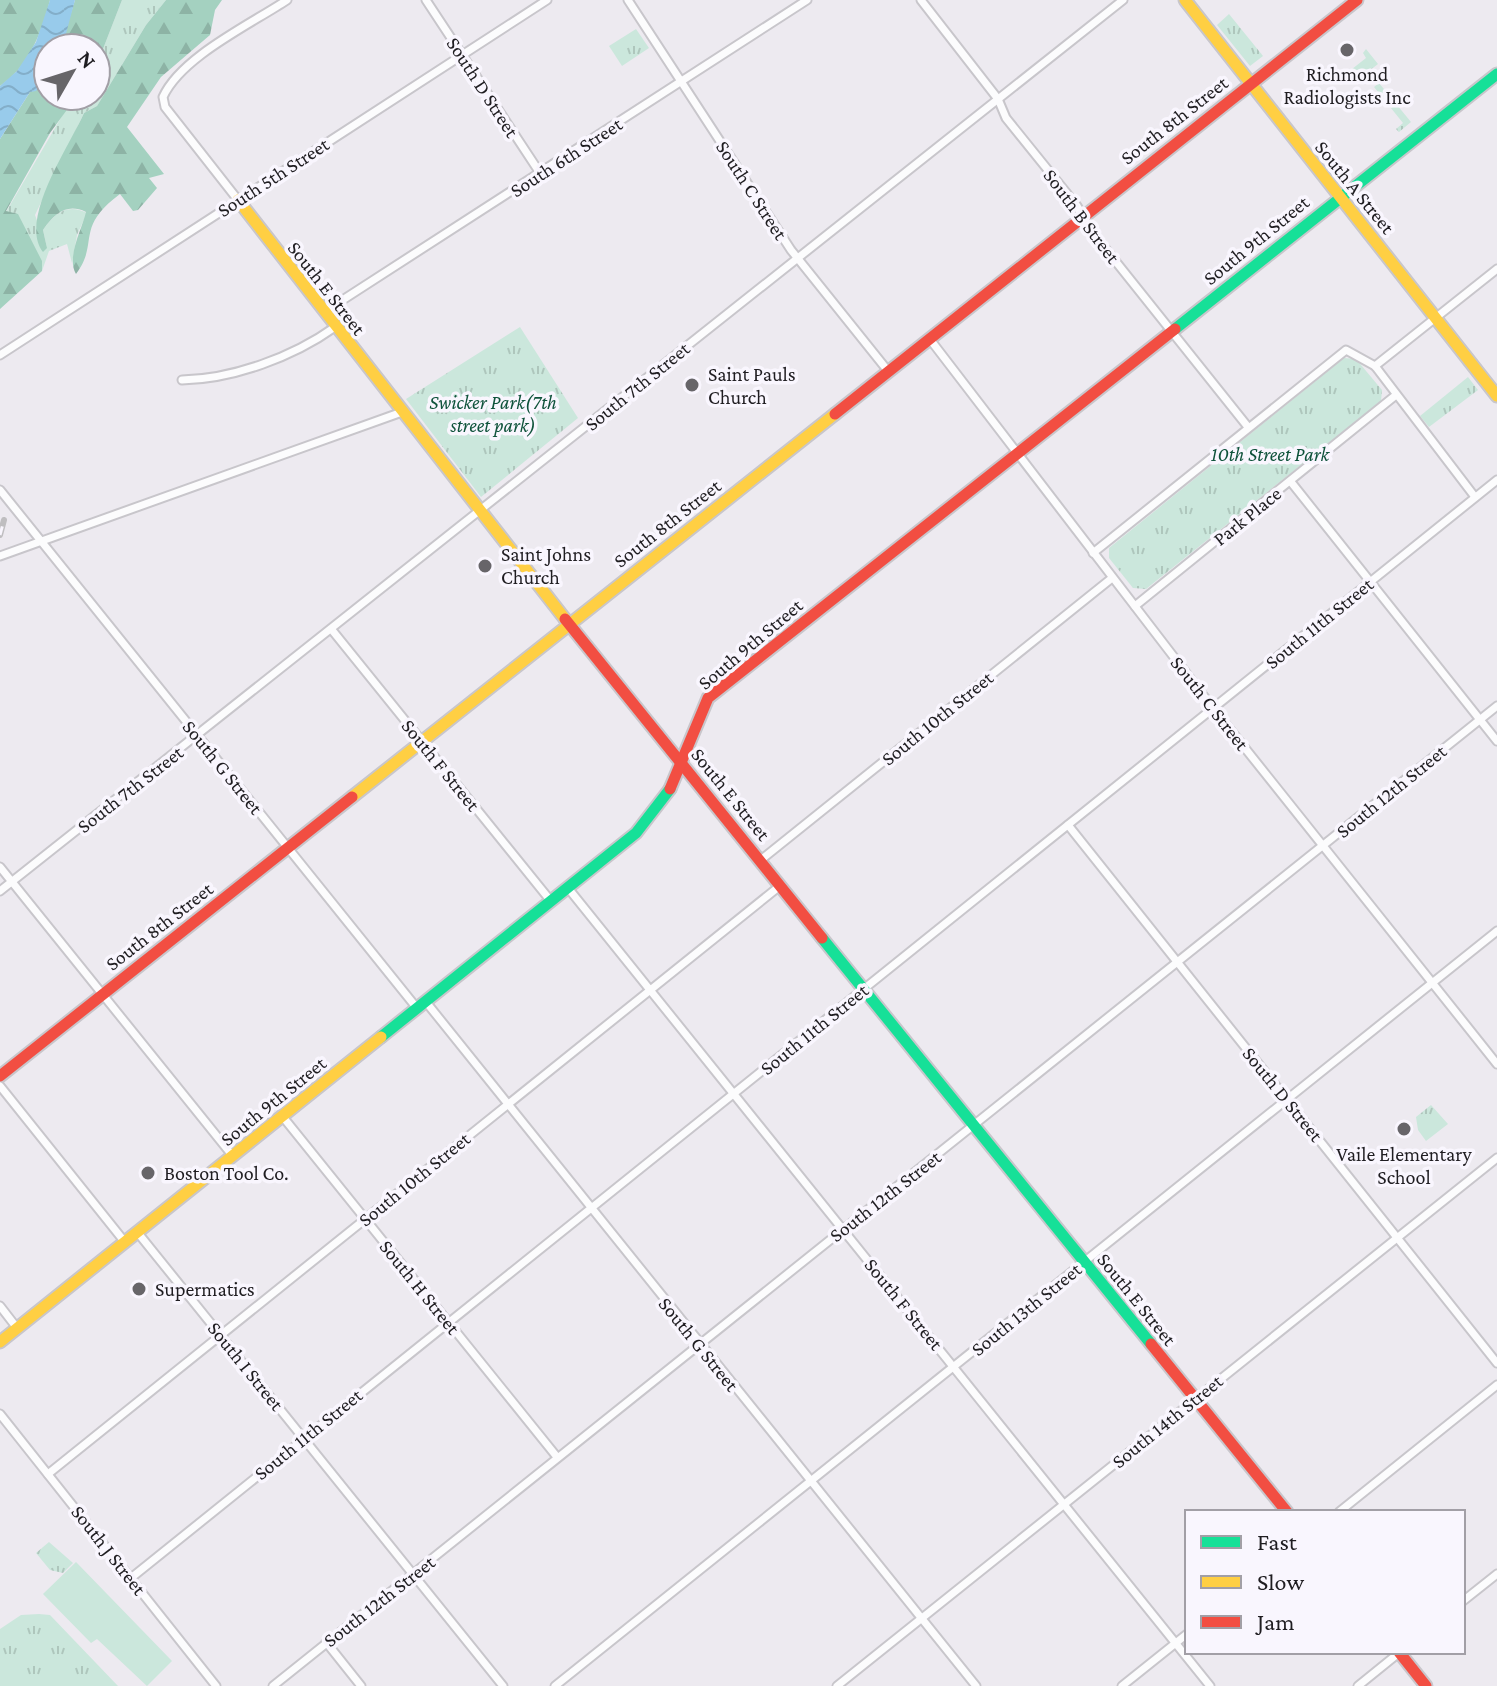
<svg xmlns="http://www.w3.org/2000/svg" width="1497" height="1686" viewBox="0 0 1497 1686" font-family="'Crimson Pro',serif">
	<defs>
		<pattern id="grass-tufts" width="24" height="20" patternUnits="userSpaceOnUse" patternTransform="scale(2)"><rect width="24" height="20" fill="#cbe7dc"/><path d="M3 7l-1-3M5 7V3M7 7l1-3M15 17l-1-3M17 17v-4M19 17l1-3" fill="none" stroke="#aec6bc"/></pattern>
		<pattern id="forest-firs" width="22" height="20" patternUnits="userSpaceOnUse" patternTransform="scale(2)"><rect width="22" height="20" fill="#a4d1c0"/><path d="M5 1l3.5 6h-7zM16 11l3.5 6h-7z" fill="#8db3a5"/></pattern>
		<pattern id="water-waves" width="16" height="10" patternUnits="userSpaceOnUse" patternTransform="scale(2)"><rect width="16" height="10" fill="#98cbeb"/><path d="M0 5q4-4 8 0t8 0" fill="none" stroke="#83aec9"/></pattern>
	</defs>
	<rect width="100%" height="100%" fill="#edeaf0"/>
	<g fill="url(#grass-tufts)">
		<path d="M 122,0 L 166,0 L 146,25 L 97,106 L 84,113 L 35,215 L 47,248 L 43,230 C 55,213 67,203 87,213 L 77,235 L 72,263 L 67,244 L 49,251 L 42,271 C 41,251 21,224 6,212 L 69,104 L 77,96 L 96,96 L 96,67 Z"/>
		<path d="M 1229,14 L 1263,56 L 1250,66 L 1217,25 Z"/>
		<path d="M 636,29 L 649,48 L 622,66 L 609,46 Z"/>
		<path d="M 1366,49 L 1378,64 L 1355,82 L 1347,73 L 1366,58 L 1363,53 Z"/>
		<path d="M 1379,83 L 1411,122 L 1399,132 L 1396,129 L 1403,123 L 1374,87 Z"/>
		<path d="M 520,327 L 578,418 L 481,497 L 406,399 Z"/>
		<path d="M 1344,358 L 1356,359 L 1382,390 L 1381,401 L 1146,589 L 1133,588 L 1109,558 L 1109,548 Z"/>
		<path d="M 1468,377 L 1478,390 L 1429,427 L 1420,416 Z"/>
		<path d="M 1431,1105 L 1448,1124 L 1426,1141 L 1418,1130 L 1416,1117 Z"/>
		<path d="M 49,1542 L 73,1563 L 63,1573 L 50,1570 L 36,1553 Z"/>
		<path d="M 39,1614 L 50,1615 L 118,1686 L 0,1686 L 0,1629 L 21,1615 Z"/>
	</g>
	<g fill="url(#forest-firs)">
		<path d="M 0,0 L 50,0 C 42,32 29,66 0,86 Z"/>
		<path d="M 75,0 L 122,0 L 96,67 L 96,48 L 60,48 Z"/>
		<path d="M 166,0 L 222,0 L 215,10 L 210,35 L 161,77 L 127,127 L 164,174 L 149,178 L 157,188 L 138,210 L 133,211 L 120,194 C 74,228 100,242 76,274 C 66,258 82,229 86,212 C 67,203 55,213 43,230 L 47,248 L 43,252 C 18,220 69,147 84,113 L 97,106 L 146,25 Z"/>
		<path d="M 48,74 L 48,96 L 77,96 L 50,133 L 6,211 L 18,214 L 42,261 L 42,271 L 0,309 L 0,139 L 30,92 L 40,86 Z"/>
	</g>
	<path fill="#cbe7dc" d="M 76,1562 L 172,1661 L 147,1686 L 97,1639 L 91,1643 L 43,1594 Z"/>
	<path fill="url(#water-waves)" d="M 50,0 L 75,0 L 63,45 L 48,48 L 48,74 L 36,91 L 30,92 L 0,139 L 0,86 L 17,71 L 36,42 Z"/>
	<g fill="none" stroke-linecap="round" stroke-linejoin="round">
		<g stroke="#c8c6cb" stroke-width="11">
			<g id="street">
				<path d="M 426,0 L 540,173"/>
				<path d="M 628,0 L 791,250 L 888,371"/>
				<path d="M 921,0 L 998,99 L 1006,118 L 1077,206 L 1089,228 L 1248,427"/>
				<path d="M 238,200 L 165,107 L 163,97 C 181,57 251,24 287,0"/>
				<path d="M 324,312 L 807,0"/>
				<path d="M 929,338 L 1213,708 L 1497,1064"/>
				<path d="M 0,355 L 547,0"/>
				<path d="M 1375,366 L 1497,269"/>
				<path d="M 182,380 C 233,379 293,357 335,327"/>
				<path d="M 1291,482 L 1497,741"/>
				<path d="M 0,490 L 416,1007"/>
				<path d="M 1093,553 L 1346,350 L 1375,366 L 1475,497"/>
				<path d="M 0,556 L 402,412"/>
				<path d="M 1135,606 L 1396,395"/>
				<path d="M 332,630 L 550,900"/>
				<path d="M 1068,825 L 1497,1363"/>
				<path d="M 762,859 L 1112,578"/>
				<path d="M 0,867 L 232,1155"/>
				<path d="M 568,888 L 1210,1686"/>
				<path d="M 0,891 L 1123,0"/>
				<path d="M 426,1002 L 976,1686"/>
				<path d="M 0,1086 L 124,1241"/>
				<path d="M 283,1117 L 557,1457"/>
				<path d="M 138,1233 L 503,1686"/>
				<path d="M 0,1306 L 17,1328"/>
				<path d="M 0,1414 L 216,1686"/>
				<path d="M 48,1474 L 781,885"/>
				<path d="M 1339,1512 L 1497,1385"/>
				<path d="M 131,1578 L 1497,480"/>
				<path d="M 1463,1601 L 1497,1574"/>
				<path d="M 326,1642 L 361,1686"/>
				<path d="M 273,1686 L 1497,706"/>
				<path d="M 555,1686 L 1497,931"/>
				<path d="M 837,1686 L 1497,1158"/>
				<path d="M 1122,1686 L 1187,1634"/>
				<path d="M 1358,1686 L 1400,1652"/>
			</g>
		</g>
		<g stroke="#c8c6cb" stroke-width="15">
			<g id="fast">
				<path d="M 1175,329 L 1497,74"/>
				<path d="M 822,938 L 1151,1344"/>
				<path d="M 381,1037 L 636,833 L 670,789"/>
			</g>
		</g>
		<g stroke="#c8c6cb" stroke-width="15">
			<g id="slow">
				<path d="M 1185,0 L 1497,396"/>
				<path d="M 238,200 L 565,619"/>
				<path d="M 352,797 L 835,414"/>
				<path d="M 0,1342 L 381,1037"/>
			</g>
		</g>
		<g stroke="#c8c6cb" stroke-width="15">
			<g id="jam">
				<path d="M 835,414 L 1357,0"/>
				<path d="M 565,619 L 822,938"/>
				<path d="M 670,789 L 708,698 L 1175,329"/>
				<path d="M 0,1076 L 352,797"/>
				<path d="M 1151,1344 L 1287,1512"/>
				<path d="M 1399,1652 L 1426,1686"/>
			</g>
		</g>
		<use href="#street" stroke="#fcfcfd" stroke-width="7"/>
		<use href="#fast" stroke="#16e098" stroke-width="11"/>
		<use href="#slow" stroke="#ffcf43" stroke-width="11"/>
		<use href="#jam" stroke="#f24e42" stroke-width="11"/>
		<g stroke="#bfbec0" stroke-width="6">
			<path id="rail" d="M 0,535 L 4,520"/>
		</g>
		<use href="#rail" stroke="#f9f6fe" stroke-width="3" stroke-dasharray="9" stroke-linecap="butt"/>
	</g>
	<g fill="#676569" stroke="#f9f6fe" stroke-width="3">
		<circle cx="1347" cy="50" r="8"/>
		<circle cx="692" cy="385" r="8"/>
		<circle cx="485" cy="566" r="8"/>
		<circle cx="1404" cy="1129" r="8"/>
		<circle cx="148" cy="1173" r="8"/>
		<circle cx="139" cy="1289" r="8"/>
	</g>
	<g text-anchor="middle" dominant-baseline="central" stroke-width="7" stroke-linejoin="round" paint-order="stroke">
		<g font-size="20" fill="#1f1d21" stroke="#f9f6fe" text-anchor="start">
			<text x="1347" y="74" text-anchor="middle">Richmond<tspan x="1347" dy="23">Radiologists Inc</tspan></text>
			<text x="708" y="374">Saint Pauls<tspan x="708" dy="23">Church</tspan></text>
			<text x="501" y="554">Saint Johns<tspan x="501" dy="23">Church</tspan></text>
			<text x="1404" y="1154" text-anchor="middle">Vaile Elementary<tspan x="1404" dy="23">School</tspan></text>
			<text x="164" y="1173">Boston Tool Co.</text>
			<text x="155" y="1289">Supermatics</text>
		</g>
		<g font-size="20" fill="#1f1d21" stroke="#f9f6fe">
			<text transform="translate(483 87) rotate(57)">South D Street</text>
			<text transform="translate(1174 120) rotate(-38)">South 8th Street</text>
			<text transform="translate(566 157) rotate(-33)">South 6th Street</text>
			<text transform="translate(273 177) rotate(-33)">South 5th Street</text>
			<text transform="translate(1355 187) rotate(51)">South A Street</text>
			<text transform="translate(752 190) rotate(57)">South C Street</text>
			<text transform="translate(1082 216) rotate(53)">South B Street</text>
			<text transform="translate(1256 240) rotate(-39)">South 9th Street</text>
			<text transform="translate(327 288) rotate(52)">South E Street</text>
			<text transform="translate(637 386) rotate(-39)">South 7th Street</text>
			<text transform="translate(1247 516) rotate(-39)">Park Place</text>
			<text transform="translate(667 523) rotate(-38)">South 8th Street</text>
			<text transform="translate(1319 623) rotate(-39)">South 11th Street</text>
			<text transform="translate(750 644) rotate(-40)">South 9th Street</text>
			<text transform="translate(1210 703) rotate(52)">South C Street</text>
			<text transform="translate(937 718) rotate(-39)">South 10th Street</text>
			<text transform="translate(441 765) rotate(51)">South F Street</text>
			<text transform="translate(223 767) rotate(51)">South G Street</text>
			<text transform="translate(130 789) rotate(-38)">South 7th Street</text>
			<text transform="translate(1391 791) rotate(-39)">South 12th Street</text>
			<text transform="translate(731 794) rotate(51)">South E Street</text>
			<text transform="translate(159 926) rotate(-38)">South 8th Street</text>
			<text transform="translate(814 1029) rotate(-39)">South 11th Street</text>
			<text transform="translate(1283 1094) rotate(51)">South D Street</text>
			<text transform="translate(273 1101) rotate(-39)">South 9th Street</text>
			<text transform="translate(414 1179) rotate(-39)">South 10th Street</text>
			<text transform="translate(885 1196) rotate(-38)">South 12th Street</text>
			<text transform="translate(420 1287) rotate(51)">South H Street</text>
			<text transform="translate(1137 1299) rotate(51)">South E Street</text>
			<text transform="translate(904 1304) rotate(51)">South F Street</text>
			<text transform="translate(1026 1309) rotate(-39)">South 13th Street</text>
			<text transform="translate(699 1344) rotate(51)">South G Street</text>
			<text transform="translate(246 1366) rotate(51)">South I Street</text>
			<text transform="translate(1167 1421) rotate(-39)">South 14th Street</text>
			<text transform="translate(308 1434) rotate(-39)">South 11th Street</text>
			<text transform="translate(109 1550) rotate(52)">South J Street</text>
			<text transform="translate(379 1601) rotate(-38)">South 12th Street</text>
		</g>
		<g font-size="20" font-style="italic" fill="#0f533b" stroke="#f9f6fe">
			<text x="493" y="402">Swicker Park(7th<tspan x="493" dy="23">street park)</tspan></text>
			<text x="1270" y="454">10th Street Park</text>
		</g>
	</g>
	<rect x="1185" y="1510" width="280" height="144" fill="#f9f6fe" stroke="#a29fa6" stroke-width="2"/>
	<rect x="1201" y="1536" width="40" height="12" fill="#16e098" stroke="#a29fa6" stroke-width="2"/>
	<text x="1257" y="1550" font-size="24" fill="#1f1d21">Fast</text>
	<rect x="1201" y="1576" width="40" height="12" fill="#ffcf43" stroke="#a29fa6" stroke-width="2"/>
	<text x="1257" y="1590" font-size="24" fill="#1f1d21">Slow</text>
	<rect x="1201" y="1616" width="40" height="12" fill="#f24e42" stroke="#a29fa6" stroke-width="2"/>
	<text x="1257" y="1630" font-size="24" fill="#1f1d21">Jam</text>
	<g transform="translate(72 72) rotate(51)"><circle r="38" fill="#f9f6fe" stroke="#a29fa6" stroke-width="2"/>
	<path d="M0-6L14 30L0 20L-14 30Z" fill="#676569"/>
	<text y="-12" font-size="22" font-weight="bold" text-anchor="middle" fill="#1f1d21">N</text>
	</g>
</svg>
